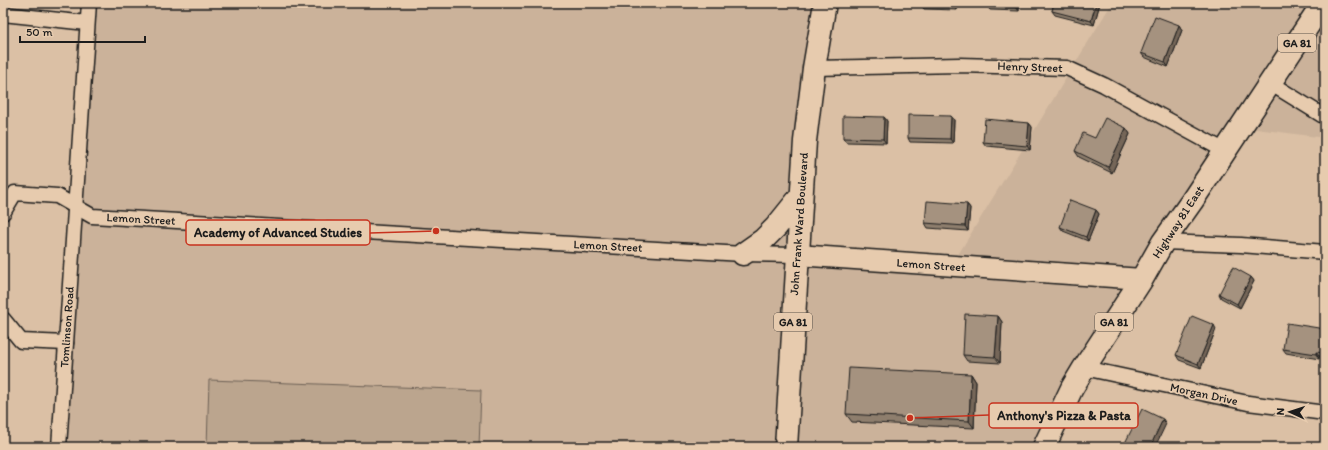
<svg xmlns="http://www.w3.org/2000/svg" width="1328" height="450" viewBox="0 0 1328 450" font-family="Itim,sans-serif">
	<rect width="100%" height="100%" fill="#dbc0a5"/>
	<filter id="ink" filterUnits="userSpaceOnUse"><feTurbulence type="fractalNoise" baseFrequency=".025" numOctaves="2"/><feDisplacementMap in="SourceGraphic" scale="8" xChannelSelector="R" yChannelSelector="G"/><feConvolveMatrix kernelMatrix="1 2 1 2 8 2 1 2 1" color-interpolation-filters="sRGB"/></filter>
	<g filter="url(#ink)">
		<path fill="#cbb29a" d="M 90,3 L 818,3 L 797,260 L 953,263 L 1112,3 L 1325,3 L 1325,138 L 1234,126 L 1126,290 L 1052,447 L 61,447 Z"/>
		<path fill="#bba58e" stroke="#6c6055" d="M 209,380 L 481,390 L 479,447 L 207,447 Z"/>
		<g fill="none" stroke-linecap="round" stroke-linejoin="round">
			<g stroke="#1c1c1c" stroke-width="17">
				<g id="street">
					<path d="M 3,14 L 87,23"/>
					<path d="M 814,68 L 959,65 L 1067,68 L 1104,85 L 1225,151"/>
					<path d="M 1270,83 L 1325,117"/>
					<path d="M 3,213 L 15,193 L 57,196 L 92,216 L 743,254 L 797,255"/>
					<path d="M 1163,242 L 1241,245 L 1325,252"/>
					<path d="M 3,319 L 21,341 L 66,343"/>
					<path d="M 1084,368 L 1248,403 L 1325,413"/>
					<path d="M 59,447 L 89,3"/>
				</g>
			</g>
			<g stroke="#1c1c1c" stroke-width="23">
				<path id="secondary" d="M 797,255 L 1142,279"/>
			</g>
			<g stroke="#1c1c1c" stroke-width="25">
				<g id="primary">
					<path d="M 743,254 L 763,240 L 776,227 L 801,196"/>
					<path d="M 786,447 L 805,141 L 814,68 L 825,3"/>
					<path d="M 1044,447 L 1072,388 L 1084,368 L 1142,279 L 1163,242 L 1192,201 L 1323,3"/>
				</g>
			</g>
			<use href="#street" stroke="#e7cbae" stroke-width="14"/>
			<use href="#secondary" stroke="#e7cbae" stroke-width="20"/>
			<use href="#primary" stroke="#e7cbae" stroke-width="22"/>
		</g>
		<g fill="#8e7e6d" stroke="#1c1c1c">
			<path d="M 957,3 L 957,10 L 924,9 L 921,5 Z"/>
			<path d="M 987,3 L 1019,3 L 1019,11 L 990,10 L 987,6 Z"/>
			<path d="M 1054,3 L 1100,3 L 1094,25 L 1055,15 L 1052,11 Z"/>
			<path d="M 1179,25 L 1182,30 L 1168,67 L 1144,57 L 1141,53 Z"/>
			<path d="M 884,117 L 887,121 L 886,143 L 846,142 L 843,138 Z"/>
			<path d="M 954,120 L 953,143 L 910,142 L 908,138 Z"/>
			<path d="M 1029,123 L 1032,127 L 1030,150 L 986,146 L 983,142 Z"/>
			<path d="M 1126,128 L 1130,134 L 1112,173 L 1079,157 L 1075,151 Z"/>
			<path d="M 967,204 L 970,208 L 968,231 L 928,228 L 925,223 Z"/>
			<path d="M 1096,210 L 1099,214 L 1088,241 L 1063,231 L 1060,227 Z"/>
			<path d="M 1251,277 L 1254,281 L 1240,308 L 1221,298 L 1219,294 Z"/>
			<path d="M 998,316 L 1002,322 L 1000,363 L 967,361 L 963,355 Z"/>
			<path d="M 1216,329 L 1201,368 L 1179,360 L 1176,355 Z"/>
			<path d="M 1325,329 L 1325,357 L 1319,356 L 1319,359 L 1286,353 L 1283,349 Z"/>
			<path d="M 971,374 L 976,382 L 974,428 L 852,422 L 846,414 Z"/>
		</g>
		<g fill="#746659" stroke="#1c1c1c">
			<path d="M 954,3 L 957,3 L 957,10 L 954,5 Z"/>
			<path d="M 1016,3 L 1019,3 L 1019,11 L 1016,7 Z"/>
			<path d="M 1096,3 L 1100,3 L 1094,25 L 1091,21 Z"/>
			<path d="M 1179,25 L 1182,30 L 1168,67 L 1165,62 Z"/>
			<path d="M 951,116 L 954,120 L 953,143 L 950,139 Z"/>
			<path d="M 884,117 L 887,121 L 886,143 L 883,139 Z"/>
			<path d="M 1029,123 L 1032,127 L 1030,150 L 1027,146 Z"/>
			<path d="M 1126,128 L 1130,134 L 1112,173 L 1108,167 Z"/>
			<path d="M 967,204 L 970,208 L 968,231 L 965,226 Z"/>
			<path d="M 1096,210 L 1099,214 L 1088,241 L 1086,237 Z"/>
			<path d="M 1251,277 L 1254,281 L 1240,308 L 1237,304 Z"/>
			<path d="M 998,316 L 1002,322 L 1000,363 L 995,357 Z"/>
			<path d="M 1214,325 L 1216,329 L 1201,368 L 1198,364 Z"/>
			<path d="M 1316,352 L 1319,356 L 1319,359 L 1316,354 Z"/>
			<path d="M 971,374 L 976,382 L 974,428 L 969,421 Z"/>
			<path d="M 1163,419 L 1166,424 L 1155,447 L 1150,447 Z"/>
		</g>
		<g fill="#a5927f" stroke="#1c1c1c">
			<rect x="921" y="3" width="33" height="2"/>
			<path d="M 987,3 L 1016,3 L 1016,7 L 987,6 Z"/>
			<path d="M 1054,3 L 1096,3 L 1091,21 L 1052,11 Z"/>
			<path d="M 1155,16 L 1179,25 L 1165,62 L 1141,53 Z"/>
			<path d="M 908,115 L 951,116 L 950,139 L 908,138 Z"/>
			<path d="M 843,116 L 884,117 L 883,139 L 843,138 Z"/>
			<path d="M 1105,118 L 1126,128 L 1108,167 L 1075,151 L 1083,133 L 1095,138 Z"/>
			<path d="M 985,119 L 1029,123 L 1027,146 L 983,142 Z"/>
			<path d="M 1070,200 L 1096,210 L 1086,237 L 1060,227 Z"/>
			<path d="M 927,201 L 967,204 L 965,226 L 925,223 Z"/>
			<path d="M 1233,267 L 1251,277 L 1237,304 L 1219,294 Z"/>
			<path d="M 965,314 L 998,316 L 995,357 L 963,355 Z"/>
			<path d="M 1192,316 L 1214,325 L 1198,364 L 1176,355 Z"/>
			<path d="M 1287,323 L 1325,329 L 1325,353 L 1316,352 L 1316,354 L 1283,349 Z"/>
			<path d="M 849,368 L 971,374 L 969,421 L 846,414 Z"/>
			<path d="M 1142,409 L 1163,419 L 1150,447 L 1123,447 Z"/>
		</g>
	</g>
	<g text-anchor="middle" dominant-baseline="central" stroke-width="3.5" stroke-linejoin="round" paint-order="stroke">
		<g fill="#e7cbae" stroke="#595048" stroke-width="1">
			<rect x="1278" y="34" width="38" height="18" rx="3"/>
			<rect x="774" y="313" width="38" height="18" rx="3"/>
			<rect x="1095" y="313" width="38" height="18" rx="3"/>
		</g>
		<g font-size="11" font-weight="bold" fill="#1c1c1c">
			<text x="1297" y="43">GA 81</text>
			<text x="793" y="322">GA 81</text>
			<text x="1114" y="322">GA 81</text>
		</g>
		<g font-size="12" fill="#1c1c1c" stroke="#e7cbae">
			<text transform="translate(1030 67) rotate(2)">Henry Street</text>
			<text transform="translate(141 219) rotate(3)">Lemon Street</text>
			<text transform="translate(1178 222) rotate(-57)">Highway 81 East</text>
			<text transform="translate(799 224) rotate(-86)">John Frank Ward Boulevard</text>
			<text transform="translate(608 246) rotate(3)">Lemon Street</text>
			<text transform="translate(931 265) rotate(4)">Lemon Street</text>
			<text transform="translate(67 327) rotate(-86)">Tomlinson Road</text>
			<text transform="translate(1204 394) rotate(12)">Morgan Drive</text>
		</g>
	</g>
	<path fill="none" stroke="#c8321e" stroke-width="1.5" d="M436 231L370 233M910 418L989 415"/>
	<g fill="#c8321e" stroke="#e7cbae" stroke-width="1.5">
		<circle cx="436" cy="231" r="4"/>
		<circle cx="910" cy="418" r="4"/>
	</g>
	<g fill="#e7cbae" stroke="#c8321e" stroke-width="1.5">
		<rect x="186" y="220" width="184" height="25" rx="4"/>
		<rect x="989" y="403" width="149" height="25" rx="4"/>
	</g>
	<g font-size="13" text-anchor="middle" font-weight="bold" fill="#1c1c1c">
		<text x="278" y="237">Academy of Advanced Studies</text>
		<text x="1064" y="420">Anthony's Pizza &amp; Pasta</text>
	</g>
	<rect width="1328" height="450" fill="none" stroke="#e7cbae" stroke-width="16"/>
	<rect x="8" y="8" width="1312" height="434" fill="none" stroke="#1c1c1c" stroke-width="1.5" filter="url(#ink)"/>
	<g transform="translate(1290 412) rotate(273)" stroke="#e7cbae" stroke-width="3" paint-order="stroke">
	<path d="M0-3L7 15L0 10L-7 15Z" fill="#1c1c1c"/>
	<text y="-6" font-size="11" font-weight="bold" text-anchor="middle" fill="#1c1c1c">N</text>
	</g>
	<path d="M20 36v6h125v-6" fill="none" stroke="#1c1c1c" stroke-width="2"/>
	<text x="26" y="36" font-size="12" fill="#1c1c1c" stroke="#e7cbae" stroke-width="3" paint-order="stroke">50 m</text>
</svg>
